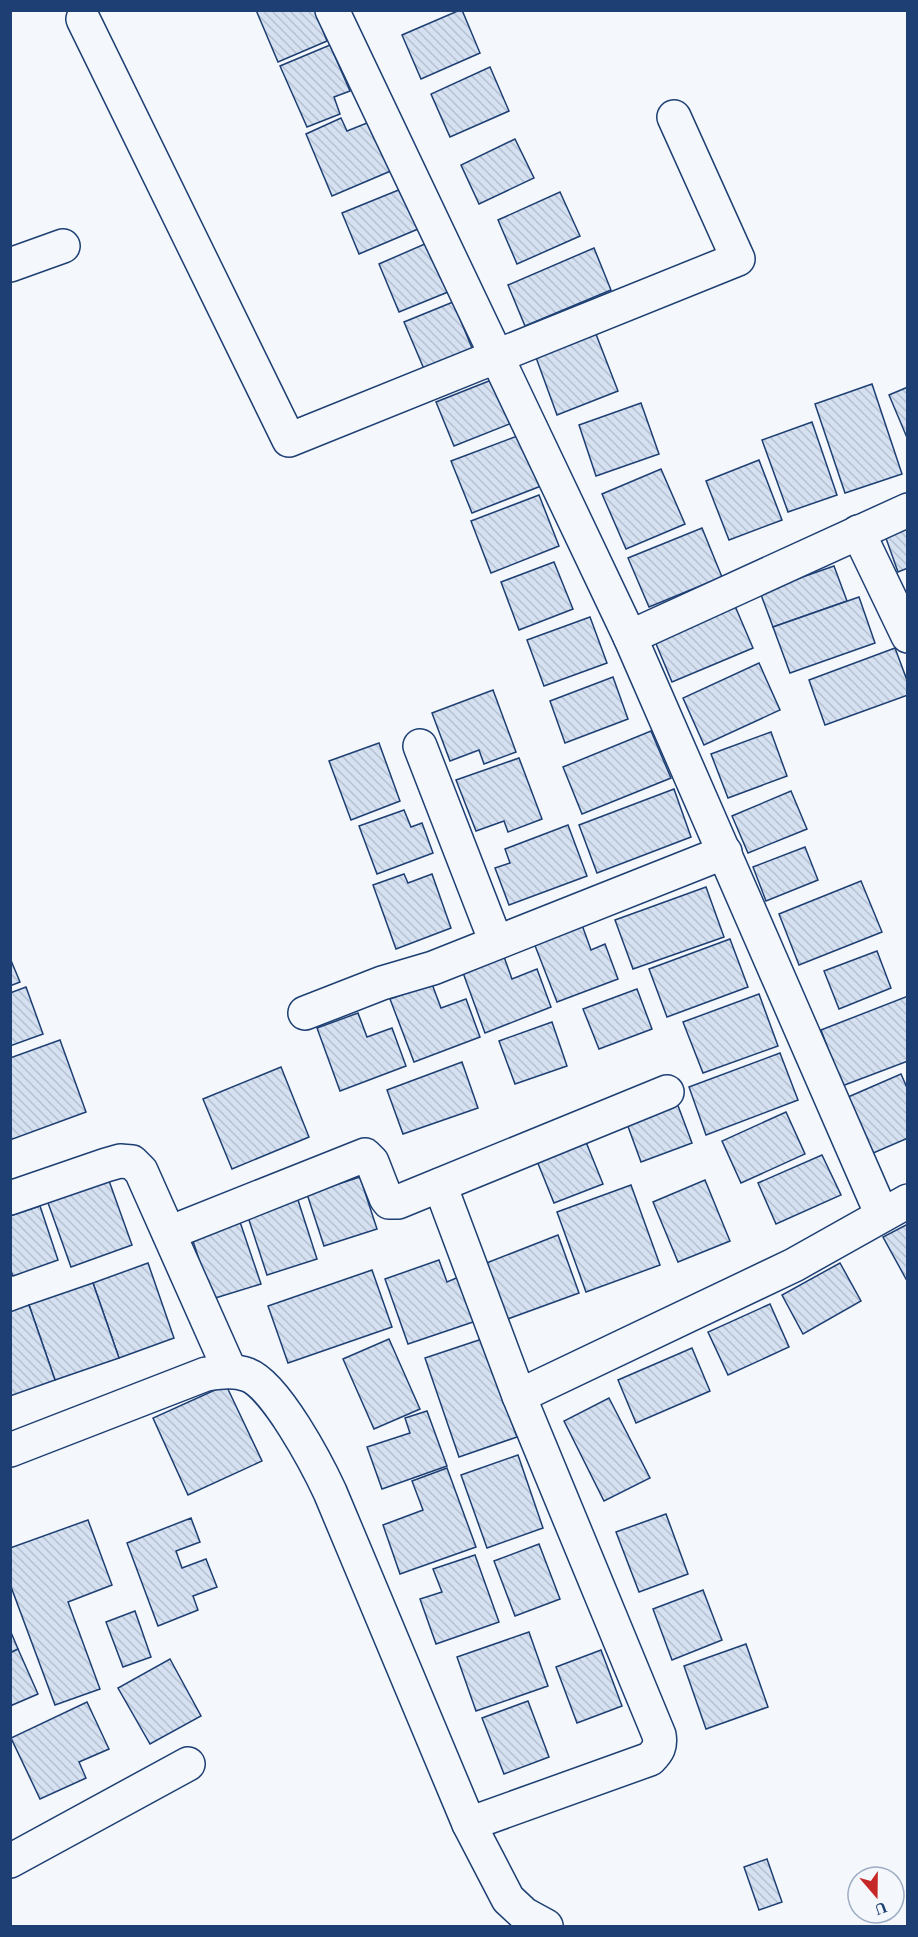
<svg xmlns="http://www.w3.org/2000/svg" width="918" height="1937" viewBox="0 0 918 1937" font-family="'Times New Roman',serif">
	<defs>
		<pattern id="building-back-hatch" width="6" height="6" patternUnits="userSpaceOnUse" patternTransform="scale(1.5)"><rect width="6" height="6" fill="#d5e0f0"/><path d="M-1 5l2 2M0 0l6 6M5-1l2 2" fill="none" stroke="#b6c1d1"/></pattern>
	</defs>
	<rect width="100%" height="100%" fill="#f4f7fb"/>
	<g fill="url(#building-back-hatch)" stroke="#1d3f73" stroke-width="1.5">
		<path d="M 256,10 L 315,10 L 327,41 L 278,62 Z"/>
		<path d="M 460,10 L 462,10 L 480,53 L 421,79 L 402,35 Z"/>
		<path d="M 330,45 L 350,91 L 334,97 L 340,114 L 307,127 L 280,66 Z"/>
		<path d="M 490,67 L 509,111 L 450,137 L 431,94 Z"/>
		<path d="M 341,118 L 347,131 L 372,121 L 393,170 L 332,196 L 306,134 Z"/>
		<path d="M 515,139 L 534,178 L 479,204 L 461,165 Z"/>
		<path d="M 401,189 L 418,229 L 359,254 L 342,213 Z"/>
		<path d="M 560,192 L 580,236 L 517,264 L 498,220 Z"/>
		<path d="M 427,243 L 448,292 L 399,312 L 379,264 Z"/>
		<path d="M 594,248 L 611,290 L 525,326 L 508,285 Z"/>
		<path d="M 453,302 L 472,348 L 424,369 L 404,322 Z"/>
		<path d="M 594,329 L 618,391 L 557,415 L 534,352 Z"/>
		<path d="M 494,379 L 512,423 L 454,446 L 436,402 Z"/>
		<path d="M 872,384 L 902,474 L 845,493 L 815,404 Z"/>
		<path d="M 908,387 L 908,440 L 889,395 Z"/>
		<path d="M 641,403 L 659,454 L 596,476 L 579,425 Z"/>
		<path d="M 812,422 L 837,495 L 788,512 L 762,440 Z"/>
		<path d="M 520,435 L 541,486 L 472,513 L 451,461 Z"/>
		<path d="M 759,460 L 782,520 L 729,540 L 706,481 Z"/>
		<path d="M 661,469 L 685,524 L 626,549 L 602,494 Z"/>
		<path d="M 539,495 L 559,546 L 491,573 L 471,521 Z"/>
		<path d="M 908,517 L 908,568 L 898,572 L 882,527 Z"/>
		<path d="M 702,528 L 722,577 L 649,607 L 628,558 Z"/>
		<path d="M 554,562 L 573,609 L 519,630 L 501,582 Z"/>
		<path d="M 834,566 L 847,601 L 773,627 L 760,592 Z"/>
		<path d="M 859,597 L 875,643 L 790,673 L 773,627 Z"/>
		<path d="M 735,606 L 753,648 L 672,682 L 654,639 Z"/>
		<path d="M 590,617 L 607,663 L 544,686 L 527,640 Z"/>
		<path d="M 895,648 L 908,683 L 908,695 L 825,725 L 809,680 Z"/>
		<path d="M 759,663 L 780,710 L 704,745 L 683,698 Z"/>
		<path d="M 613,677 L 628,719 L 565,743 L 550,701 Z"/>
		<path d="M 493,690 L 516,752 L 484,764 L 479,750 L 450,761 L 432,713 Z"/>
		<path d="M 651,731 L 671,778 L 582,814 L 563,767 Z"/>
		<path d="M 771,732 L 787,776 L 728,798 L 711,754 Z"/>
		<path d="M 379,743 L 400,801 L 351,820 L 329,761 Z"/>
		<path d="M 519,758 L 542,819 L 508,832 L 504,821 L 476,831 L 456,780 Z"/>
		<path d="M 674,789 L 691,837 L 597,873 L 579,825 Z"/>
		<path d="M 791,791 L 807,829 L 748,853 L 732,816 Z"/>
		<path d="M 404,810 L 411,827 L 422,823 L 433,853 L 377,874 L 359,826 Z"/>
		<path d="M 568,825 L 587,876 L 509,905 L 495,868 L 510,863 L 505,849 Z"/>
		<path d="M 805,847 L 818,880 L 766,901 L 753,867 Z"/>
		<path d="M 404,874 L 408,883 L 432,874 L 451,928 L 396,949 L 373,885 Z"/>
		<path d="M 861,881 L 882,932 L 799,965 L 779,914 Z"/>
		<path d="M 706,887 L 724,937 L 633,969 L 615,920 Z"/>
		<path d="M 582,925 L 591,950 L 605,944 L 618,979 L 557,1002 L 534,943 Z"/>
		<path d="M 730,939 L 748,987 L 667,1017 L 649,969 Z"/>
		<path d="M 877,951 L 891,988 L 839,1009 L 824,971 Z"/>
		<path d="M 503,954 L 512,979 L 537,969 L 551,1007 L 485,1033 L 462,970 Z"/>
		<path d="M 10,958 L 20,982 L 10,986 Z"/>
		<path d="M 432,984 L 441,1008 L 466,999 L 480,1037 L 414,1062 L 390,999 Z"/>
		<path d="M 26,987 L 43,1034 L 10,1046 L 10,993 Z"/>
		<path d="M 637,989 L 652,1029 L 599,1049 L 583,1009 Z"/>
		<path d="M 759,994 L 778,1046 L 703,1073 L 683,1022 Z"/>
		<path d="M 908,996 L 908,1061 L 842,1086 L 821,1030 Z"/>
		<path d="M 358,1013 L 367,1037 L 392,1028 L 406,1066 L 340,1091 L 317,1028 Z"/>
		<path d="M 552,1022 L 567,1066 L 515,1084 L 499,1041 Z"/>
		<path d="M 60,1040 L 86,1112 L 10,1140 L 10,1058 Z"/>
		<path d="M 780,1053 L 798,1100 L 706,1135 L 689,1087 Z"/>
		<path d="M 462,1062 L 478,1108 L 403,1134 L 387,1090 Z"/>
		<path d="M 281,1067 L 309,1137 L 232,1169 L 203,1099 Z"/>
		<path d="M 901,1074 L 908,1090 L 908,1138 L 864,1157 L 839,1101 Z"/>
		<path d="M 677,1103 L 692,1143 L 641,1162 L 626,1121 Z"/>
		<path d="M 786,1112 L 805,1154 L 741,1183 L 722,1141 Z"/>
		<path d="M 586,1142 L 603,1184 L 554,1203 L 537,1161 Z"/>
		<path d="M 822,1155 L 841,1195 L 776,1224 L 758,1183 Z"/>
		<path d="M 360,1177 L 377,1229 L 324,1246 L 307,1194 Z"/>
		<path d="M 108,1178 L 132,1245 L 71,1267 L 47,1200 Z"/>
		<path d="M 705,1180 L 730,1241 L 678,1262 L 653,1202 Z"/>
		<path d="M 631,1185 L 660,1265 L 586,1292 L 557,1212 Z"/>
		<path d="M 297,1197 L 317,1259 L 267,1275 L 247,1214 Z"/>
		<path d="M 40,1206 L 58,1260 L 13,1276 L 10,1269 L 10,1216 Z"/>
		<path d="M 239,1219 L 261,1284 L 212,1299 L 191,1235 Z"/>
		<path d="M 908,1224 L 908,1278 L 906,1279 L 883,1237 Z"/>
		<path d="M 558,1235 L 579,1293 L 505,1320 L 484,1264 Z"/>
		<path d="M 439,1260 L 447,1282 L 461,1276 L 476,1321 L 408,1344 L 385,1279 Z"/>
		<path d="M 148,1263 L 174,1338 L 119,1358 L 93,1283 Z"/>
		<path d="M 840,1263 L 861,1301 L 803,1334 L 782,1295 Z"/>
		<path d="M 372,1270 L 392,1327 L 288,1363 L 268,1306 Z"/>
		<path d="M 93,1283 L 119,1358 L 55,1380 L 29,1305 Z"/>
		<path d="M 770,1304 L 789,1347 L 728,1375 L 708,1332 Z"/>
		<path d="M 29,1305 L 55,1380 L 10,1396 L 10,1312 Z"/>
		<path d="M 389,1339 L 420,1409 L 374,1429 L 343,1359 Z"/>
		<path d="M 482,1339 L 517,1437 L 459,1457 L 425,1358 Z"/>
		<path d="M 692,1348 L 710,1391 L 636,1423 L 618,1380 Z"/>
		<path d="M 226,1385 L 262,1461 L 188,1495 L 153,1418 Z"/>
		<path d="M 609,1398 L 650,1478 L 604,1501 L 564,1421 Z"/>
		<path d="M 427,1411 L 447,1466 L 382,1489 L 367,1447 L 410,1433 L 405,1418 Z"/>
		<path d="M 518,1455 L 543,1528 L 487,1548 L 461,1475 Z"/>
		<path d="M 447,1468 L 476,1547 L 400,1574 L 383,1525 L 423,1510 L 412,1481 Z"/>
		<path d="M 666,1514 L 688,1574 L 639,1592 L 616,1532 Z"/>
		<path d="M 191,1518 L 200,1542 L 176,1551 L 182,1568 L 206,1559 L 217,1587 L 193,1596 L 198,1610 L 158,1626 L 127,1543 Z"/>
		<path d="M 88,1520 L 112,1585 L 68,1602 L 100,1689 L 55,1705 L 10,1584 L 10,1548 Z"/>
		<path d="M 539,1544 L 560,1599 L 515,1616 L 494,1561 Z"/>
		<path d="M 475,1555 L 499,1622 L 436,1644 L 420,1599 L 442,1592 L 433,1569 Z"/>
		<path d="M 703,1590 L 722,1640 L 672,1660 L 653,1609 Z"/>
		<path d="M 135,1611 L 151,1657 L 123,1667 L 106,1622 Z"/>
		<path d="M 10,1630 L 18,1649 L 10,1653 Z"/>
		<path d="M 529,1632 L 548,1686 L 476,1711 L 457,1657 Z"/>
		<path d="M 746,1644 L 768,1707 L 706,1729 L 684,1666 Z"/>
		<path d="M 18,1649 L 38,1694 L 10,1706 L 10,1653 Z"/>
		<path d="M 601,1650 L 622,1706 L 577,1723 L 556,1667 Z"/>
		<path d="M 170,1659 L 201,1716 L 150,1744 L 118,1688 Z"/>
		<path d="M 528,1701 L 549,1757 L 504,1774 L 482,1718 Z"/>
		<path d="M 87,1702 L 109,1749 L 79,1762 L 86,1778 L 40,1799 L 11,1738 Z"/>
		<path d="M 767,1859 L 782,1902 L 759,1910 L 744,1867 Z"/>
	</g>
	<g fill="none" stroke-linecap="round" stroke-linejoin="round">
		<g stroke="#1d3f73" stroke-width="36">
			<g id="minor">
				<path d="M 332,10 L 630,637 L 882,1215"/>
				<path d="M 83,19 L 289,440 L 738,259 L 674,117"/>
				<path d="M 10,265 L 63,246"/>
				<path d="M 858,532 L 908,636"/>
				<path d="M 630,637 L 908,510"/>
				<path d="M 420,746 L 496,942"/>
				<path d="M 305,1013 L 382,983 L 433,968 L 725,852"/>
				<path d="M 440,1185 L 519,1396 L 659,1735 C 661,1746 658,1751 650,1759 L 469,1824"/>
				<path d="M 10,1198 L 106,1165 L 120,1161 L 132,1162 L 141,1171 L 230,1371"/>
				<path d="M 169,1233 L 365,1155 L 372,1162 L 386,1198 L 389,1202 L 398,1202 L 667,1092"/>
				<path d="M 519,1396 L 794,1265 L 908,1201"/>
				<path d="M 10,1450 L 206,1374 C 221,1372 234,1370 248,1375 C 276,1386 317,1464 330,1492 L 469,1824 L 508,1899 L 524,1914 L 546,1926"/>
				<path d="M 10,1861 L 188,1764"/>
			</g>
		</g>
		<use href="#minor" stroke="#f4f7fb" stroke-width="33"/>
	</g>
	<rect width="918" height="1937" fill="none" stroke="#1d3f73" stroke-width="24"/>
	<g transform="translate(876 1895) rotate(160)"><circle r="28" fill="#f4f7fb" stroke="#9eadc5" stroke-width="1.5"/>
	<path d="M0-4.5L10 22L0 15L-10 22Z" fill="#c62828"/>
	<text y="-9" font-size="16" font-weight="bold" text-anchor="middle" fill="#1d3f73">U</text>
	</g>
</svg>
